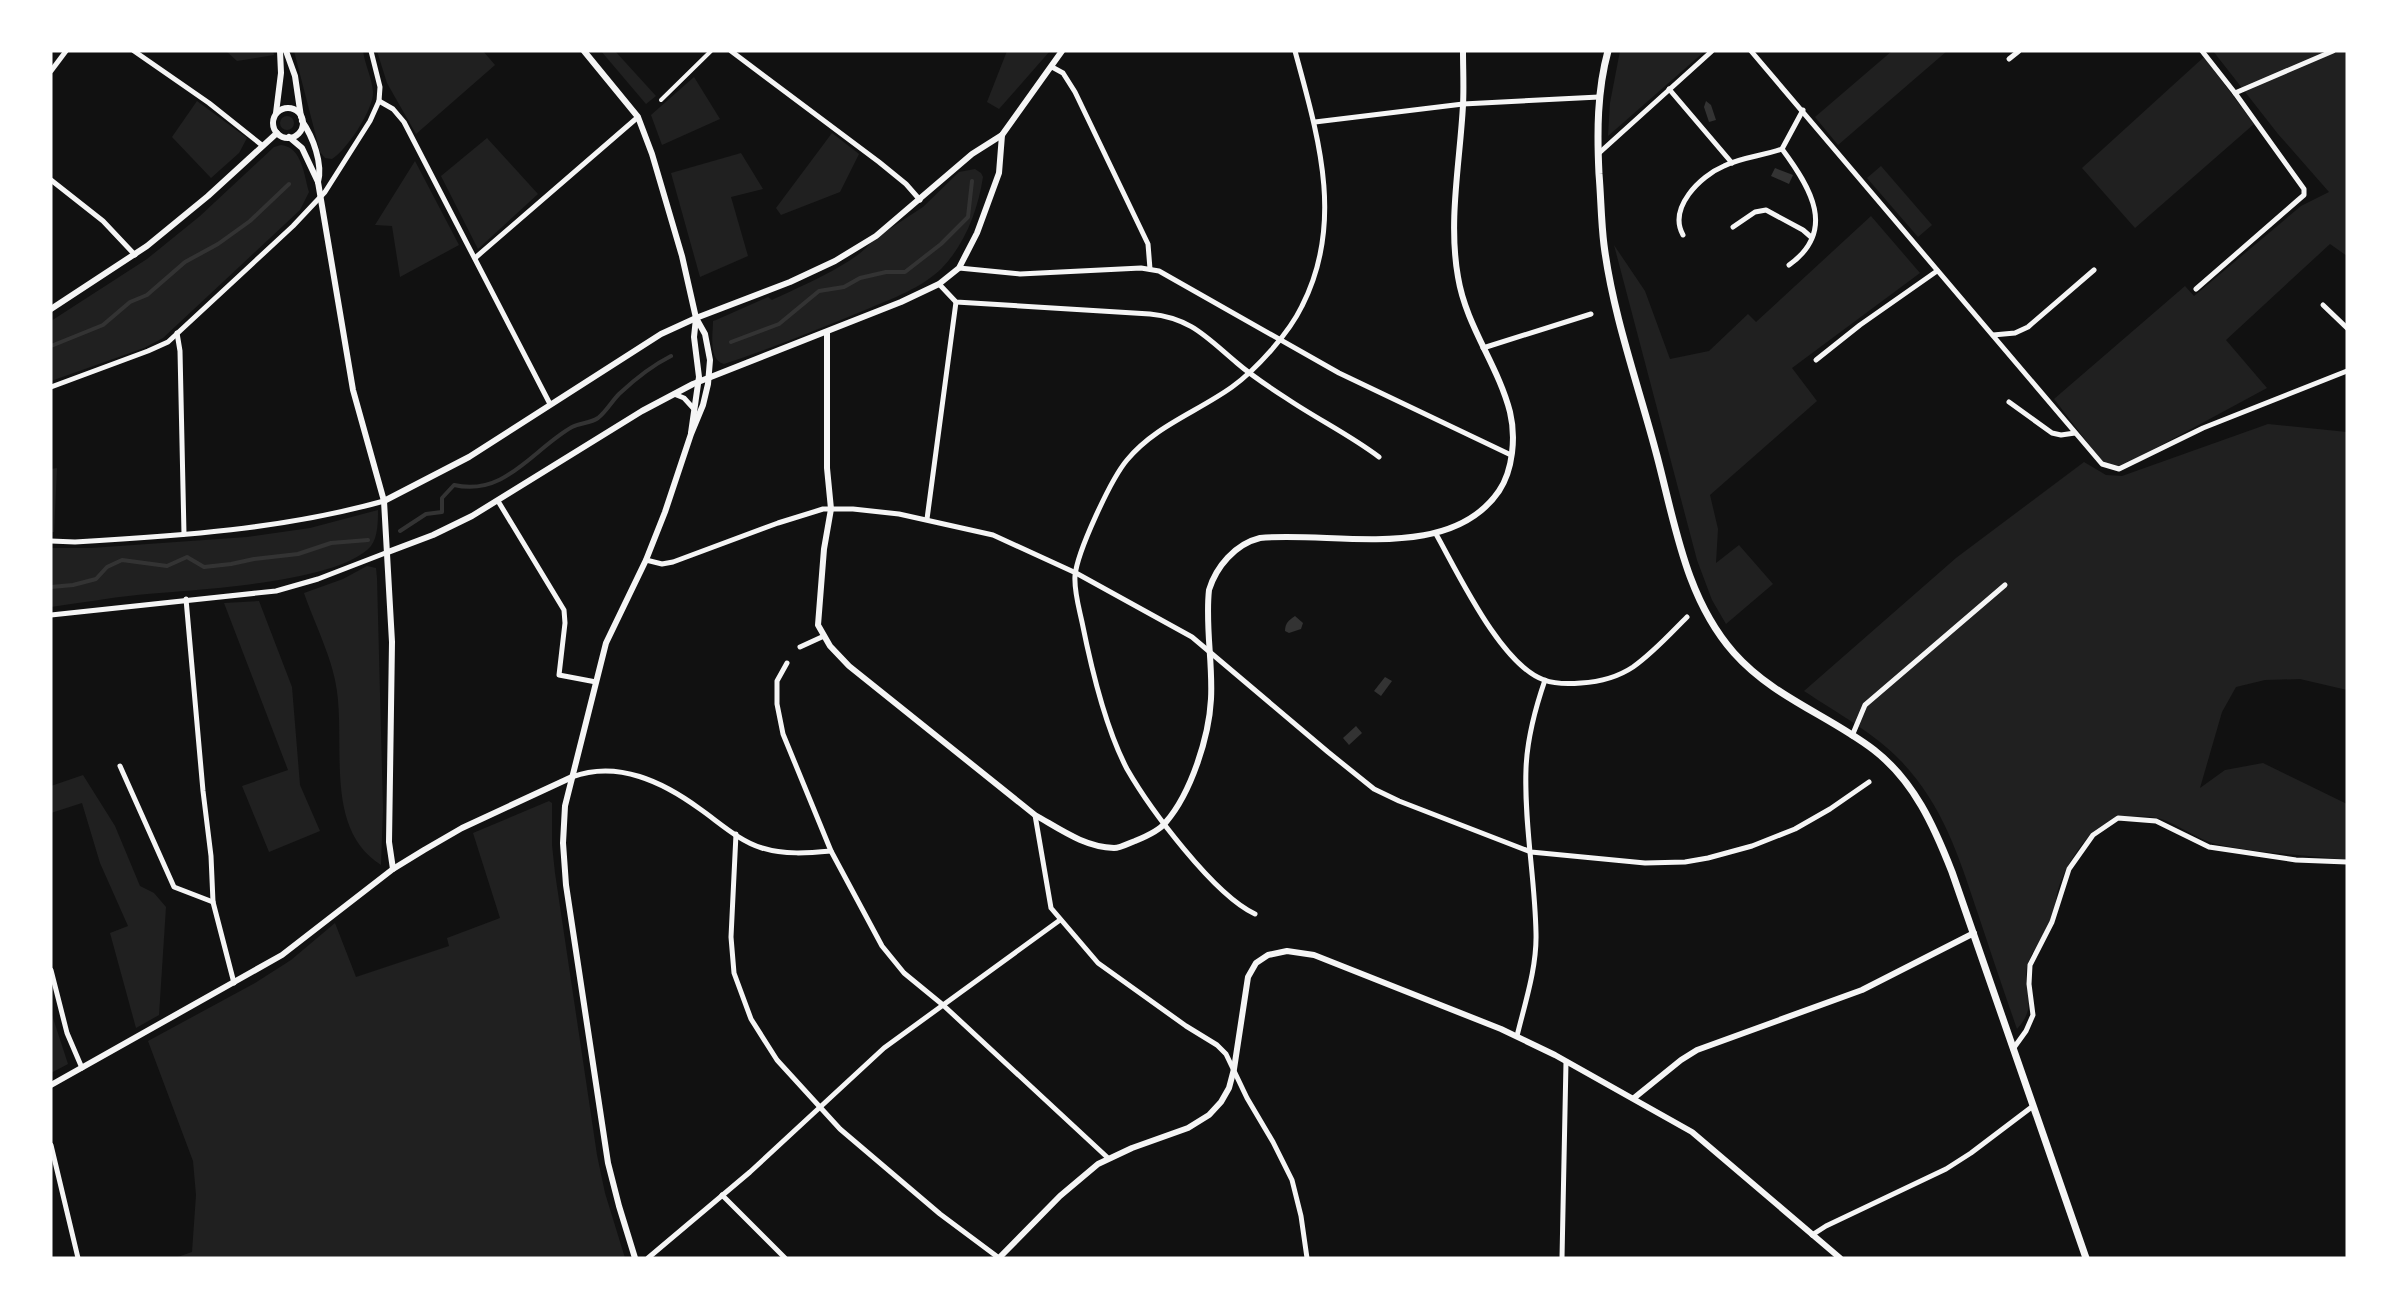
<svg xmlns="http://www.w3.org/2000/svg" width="2398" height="1309" viewBox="0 0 2398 1309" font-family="Roboto,sans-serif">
	<rect width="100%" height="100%" fill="#111"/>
	<g fill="#202020">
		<path d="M 226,51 L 273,51 L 274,55 L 237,61 Z"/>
		<path d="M 294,51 L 363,51 C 365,65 372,78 373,92 C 374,109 346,151 332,159 L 325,158 L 320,152 Z"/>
		<path d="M 377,51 L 483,51 L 495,65 L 416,134 L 387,83 Z"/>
		<path d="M 601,51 L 615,51 L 656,96 L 646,104 Z"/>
		<path d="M 1007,51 L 1050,51 L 999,109 L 987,102 Z"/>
		<path d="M 1620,51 L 1705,51 L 1608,136 L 1610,103 Z"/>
		<path d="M 1892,51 L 1947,51 L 1838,145 L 1815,117 Z"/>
		<path d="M 2213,51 L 2347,51 L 2347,256 L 2330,244 L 2226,340 L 2267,388 L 2117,469 L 2104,464 L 2054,399 L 2185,286 L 2194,296 L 2301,206 L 2329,192 L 2278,134 Z"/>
		<path d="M 2204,57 L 2254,124 L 2135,228 L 2082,168 Z"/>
		<path d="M 694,77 L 720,119 L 662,145 L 651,115 Z"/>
		<path d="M 197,101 L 247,138 L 239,153 L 211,178 L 172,137 Z"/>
		<circle cx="287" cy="123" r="7"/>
		<path d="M 832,133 L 859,154 L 840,192 L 781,215 L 776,208 Z"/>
		<path d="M 487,138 L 538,194 L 478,249 L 441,176 Z"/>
		<path d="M 281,145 C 302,147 304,175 309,192 L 300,210 L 163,338 L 144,348 L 51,381 L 51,321 L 147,259 L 200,216 L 274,147 Z"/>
		<path d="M 741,153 L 763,189 L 731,197 L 748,256 L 700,277 L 671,173 Z"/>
		<path d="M 415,161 L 459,245 L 400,277 L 392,226 L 375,225 Z"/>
		<path d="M 1881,166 L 1932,225 L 1918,237 L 1867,178 Z"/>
		<path d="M 975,169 L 981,173 L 983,177 C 978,210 965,244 942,268 C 922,288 891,299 865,310 C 819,329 772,348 724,364 C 708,360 713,335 713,321 L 716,320 L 768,297 L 772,300 C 793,290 863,260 871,241 L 923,207 L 959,172 Z"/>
		<path d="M 1871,216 L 1920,273 L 1792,368 L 1817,401 L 1710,495 L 1718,529 L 1716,563 L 1739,545 L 1773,584 L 1726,624 L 1712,600 L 1697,560 L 1614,245 L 1645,291 L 1670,359 L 1709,351 L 1748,314 L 1756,322 Z"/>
		<path d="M 2268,424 L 2347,432 L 2347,690 L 2300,679 L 2265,680 L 2236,687 L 2222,712 L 2200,788 L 2225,770 L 2263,763 L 2347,804 L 2347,860 C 2303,854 2259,854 2216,844 C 2196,839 2173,821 2157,818 C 2134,814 2106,818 2089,836 C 2074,853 2059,877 2056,900 C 2055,907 2056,915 2053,922 C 2048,936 2037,944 2031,956 C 2016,985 2043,1001 2017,1029 C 2003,989 1990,950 1977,911 C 1959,856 1942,804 1901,761 C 1874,733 1837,713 1804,691 L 1956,558 L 2084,462 L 2106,475 L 2122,476 Z"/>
		<path d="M 57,468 L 54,532 L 51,532 L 51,469 Z"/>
		<path d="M 378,510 C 378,521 378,537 371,546 C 338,584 188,590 137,595 C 108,598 80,603 51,607 L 51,548 L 91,548 L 247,537 L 310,528 Z"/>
		<path d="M 367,566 L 376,568 L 377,578 L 383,809 L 381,865 C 321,827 348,738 335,680 C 330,654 313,619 304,593 L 343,579 Z"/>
		<path d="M 259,601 L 292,687 L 300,785 L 320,831 L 269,852 L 242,786 L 288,770 L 224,603 Z"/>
		<path d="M 83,775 L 115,826 L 140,886 L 154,893 L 166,907 L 159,1015 L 136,1028 L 110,933 L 128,926 L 100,863 L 82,803 L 51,813 L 51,786 Z"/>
		<path d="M 549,801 L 552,803 L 552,845 L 555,873 L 597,1155 L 605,1193 L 625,1258 L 175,1258 L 192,1252 L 196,1195 L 193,1161 L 148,1041 L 255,983 L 291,960 L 335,923 L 356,977 L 449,946 L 447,938 L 500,918 L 473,833 Z"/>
		<path d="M 51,1012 L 68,1064 L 51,1073 Z"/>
	</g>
	<g fill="#333">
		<path d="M 1706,101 L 1711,105 L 1716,120 L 1709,122 L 1704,107 Z"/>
		<path d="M 1775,168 L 1793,175 L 1789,184 L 1771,176 Z"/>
		<path d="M 1295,616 L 1303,623 L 1301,629 L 1289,633 L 1285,631 C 1285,623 1289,620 1295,616 Z"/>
		<path d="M 1385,677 L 1392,681 L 1381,696 L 1374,691 Z"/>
		<path d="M 1356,726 L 1362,733 L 1349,745 L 1343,738 Z"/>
	</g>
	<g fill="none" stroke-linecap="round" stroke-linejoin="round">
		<g stroke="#333" stroke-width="4">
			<path d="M 731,342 L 779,324 L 819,291 L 844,287 L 860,278 L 886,272 L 905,272 L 941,244 L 968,217 L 972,181"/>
			<path d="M 51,346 L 103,325 L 130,302 L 147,295 L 185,262 L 218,244 L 250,221 L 289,184"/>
			<path d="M 400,531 L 426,514 L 442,512 L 442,498 L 454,485 C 505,497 533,449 572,427 C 580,423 591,423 598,418 C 606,412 612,401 619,394 C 635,379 651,366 671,356"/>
			<path d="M 51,587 L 73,585 L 96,579 L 107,567 L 122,560 L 167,566 L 187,557 L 204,567 L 231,564 L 254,559 L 298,554 L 331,543 L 368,540"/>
		</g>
		<path stroke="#f5f5f5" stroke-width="4" d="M 661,100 L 711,51"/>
		<g stroke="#f5f5f5" stroke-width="5">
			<path d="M 134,51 L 209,103 L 263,146"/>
			<path d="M 731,51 L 879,162 L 906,184 L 920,200"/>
			<path d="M 1751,51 L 2102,464 L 2119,469 L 2203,428 L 2347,371"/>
			<path d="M 2009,59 L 2019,51"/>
			<path d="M 1052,67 L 1063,73 L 1075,92 L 1148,244 L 1150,269"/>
			<path d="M 51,71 L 66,51"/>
			<path d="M 1669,89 L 1732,163"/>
			<path d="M 2235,93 L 2333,51"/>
			<path d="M 379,101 L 393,109 L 404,122 L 550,404"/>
			<path d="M 1315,122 L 1463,104 L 1599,97"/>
			<path d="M 1598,154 L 1712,51"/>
			<path d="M 51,180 L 103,221 L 135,255"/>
			<path d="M 1733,227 L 1755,212 L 1766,210 L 1803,230 L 1811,237"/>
			<path d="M 1683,235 C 1668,208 1700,176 1724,166 C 1742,157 1763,156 1782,149"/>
			<path d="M 475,258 L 638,117"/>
			<path d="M 1789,265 C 1837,231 1811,188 1782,149 L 1803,110"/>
			<path d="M 959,268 L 1020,274 L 1141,268 L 1159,271 L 1339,373 L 1511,455"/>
			<path d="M 939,284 L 956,302 L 1150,314 C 1191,318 1207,338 1237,363 C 1252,376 1269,387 1286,398 C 1317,419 1350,435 1379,457"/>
			<path d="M 2196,289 L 2297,201 L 2304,195 L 2304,189 L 2235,93 L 2202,51"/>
			<path d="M 2323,305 L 2347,328"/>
			<path d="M 177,333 L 180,351 L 184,534"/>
			<path d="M 1993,335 L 2015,333 L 2028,327 L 2094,270"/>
			<path d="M 1483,348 L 1591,314"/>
			<path d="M 1816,360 L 1860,325 L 1937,271"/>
			<path d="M 51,387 L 148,351 L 168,342 L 293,226 L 325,192 L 370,121 L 379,101 L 380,87 L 371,51"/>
			<path d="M 674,394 L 684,398 L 694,409"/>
			<path d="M 2009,402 L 2052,433 L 2061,435 L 2075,433"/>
			<path d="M 498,501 L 564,610 L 565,623 L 559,675 L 596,682"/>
			<path d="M 927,519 L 956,302"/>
			<path d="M 1436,534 C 1458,573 1501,665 1544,680 C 1555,684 1570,684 1581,683 C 1598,682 1618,677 1633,667 C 1653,653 1670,634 1687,617"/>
			<path d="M 51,541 L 75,542 C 179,536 284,529 384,501"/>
			<path d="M 646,560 L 662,564 L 673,562 L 778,523 L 823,509 L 853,509 L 899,514 L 993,535 L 1076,573 L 1192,637 L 1328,752 L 1374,789 L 1399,801 L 1531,852 L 1645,863 L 1685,862 L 1708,858 L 1752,846 L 1795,829 L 1830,809 L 1869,782"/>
			<path d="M 186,599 L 203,791 L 211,856 L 213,902 L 234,983"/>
			<path d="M 51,615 L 276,591 L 318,579 L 388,552"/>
			<path d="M 800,647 L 824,636"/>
			<path d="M 787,663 L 777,681 L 777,704 L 783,734 L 831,851 L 882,946 L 904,973 L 943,1005 L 1108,1158"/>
			<path d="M 1852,736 L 1865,705 L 2005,585"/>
			<path d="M 120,766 L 174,887 L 213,902"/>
			<path d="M 572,777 C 618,760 663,782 700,809 C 720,823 739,841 762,848 C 784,855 809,853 831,851"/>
			<path d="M 1035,815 L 1051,908 L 1098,963 L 1186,1026 L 1217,1045 L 1226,1054 L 1247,1098 L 1273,1142 L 1292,1180 L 1301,1216 L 1307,1258"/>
			<path d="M 736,834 L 731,937 L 734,973 L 751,1019 L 777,1060 L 840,1129 L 940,1214 L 999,1258"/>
			<path d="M 1255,914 C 1214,895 1150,809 1127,769 C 1106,729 1091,667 1082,622 C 1079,608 1074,591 1075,576 C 1077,552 1111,479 1127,460 C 1155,426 1197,412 1232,387 C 1257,369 1289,333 1302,306 C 1345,222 1318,136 1295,51"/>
			<path d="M 51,970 L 67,1033 L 82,1068"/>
			<path d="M 1517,1036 C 1525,1003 1537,967 1536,933 C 1535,878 1524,824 1526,769 C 1527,739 1535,709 1545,680"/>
			<path d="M 2013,1049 L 2026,1031 L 2033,1015 L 2029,984 L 2030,965 L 2052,922 L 2069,869 L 2093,835 L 2118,818 L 2156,821 L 2209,847 L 2296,860 L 2347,862"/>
			<path d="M 51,1145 L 78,1258"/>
			<path d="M 722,1195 L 785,1258"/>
			<path d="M 1812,1235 L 1826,1226 L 1946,1169 L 1971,1153 L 2033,1106"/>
			<path d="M 648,1258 L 750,1172 L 884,1048 L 1060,920"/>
			<path d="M 1562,1258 L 1566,1062"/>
		</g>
		<g stroke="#f5f5f5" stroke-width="6">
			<path d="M 286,51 L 295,76 L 301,117"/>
			<path d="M 584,51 L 638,117 L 652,154 L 682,256 L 696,318 L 705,334 L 710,360 L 708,384 L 703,405 L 691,434 L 665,512 L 646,560 L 606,643 L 565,806 L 563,843 L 566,885 L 608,1163 L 619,1206 L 635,1258"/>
			<circle cx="288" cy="123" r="15"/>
			<path d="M 276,113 L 281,73 L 280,51"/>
			<path d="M 302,121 C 313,137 323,164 318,182"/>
			<path d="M 289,137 L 302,148 L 318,182 L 353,390 L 384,501 L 392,642 L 389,842 L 393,869"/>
			<path d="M 51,309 L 147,246 L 208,196 L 277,133"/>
			<path d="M 827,332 L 827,468 L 831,509 L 824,549 L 818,625 L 830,646 L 849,666 L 1035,815 C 1060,829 1084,847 1114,848 C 1121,848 1129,843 1135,841 C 1145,837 1160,830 1166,822 C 1191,793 1209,737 1211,699 C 1213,663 1205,626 1209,590 C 1216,567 1235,544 1260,538 C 1334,531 1450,563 1499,491 C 1513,470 1516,437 1510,412 C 1498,365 1466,326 1458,277 C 1448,221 1460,162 1463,105 C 1464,87 1463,69 1463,51"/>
			<path d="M 691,433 L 699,377 L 694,337 L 696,318"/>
			<path d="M 384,501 L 469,457 L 661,334 L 696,318 L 790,282 L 835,261 L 876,236 L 972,154 L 1002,135"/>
			<path d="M 388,552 L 433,535 L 472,516 L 642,411 L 693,384 L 901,302 L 939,284 L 959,268 L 977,233 L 999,173 L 1002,135 L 1062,51"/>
			<path d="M 51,1085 L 282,955 L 393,869 L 424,850 L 462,828 L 572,777"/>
			<path d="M 1634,1098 L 1681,1060 L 1697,1050 L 1862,990 L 1974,933"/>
			<path d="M 999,1258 L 1060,1196 L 1098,1164 L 1132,1148 L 1188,1128 L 1209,1115 L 1221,1102 L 1229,1088 L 1234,1069 L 1248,977 L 1256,963 L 1268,955 L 1287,951 L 1314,955 L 1501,1029 L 1555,1055 L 1692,1132 L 1840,1258"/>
		</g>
		<path stroke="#f5f5f5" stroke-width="7" d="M 1608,51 C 1597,91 1597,133 1599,174 C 1601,197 1601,221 1604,245 C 1613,316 1639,387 1657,456 C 1675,524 1686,599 1734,653 C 1773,697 1828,715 1874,750 C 1914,781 1934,826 1952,872 L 2086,1258"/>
	</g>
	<rect width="2398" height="1309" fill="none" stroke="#ffffff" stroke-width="105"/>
</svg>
